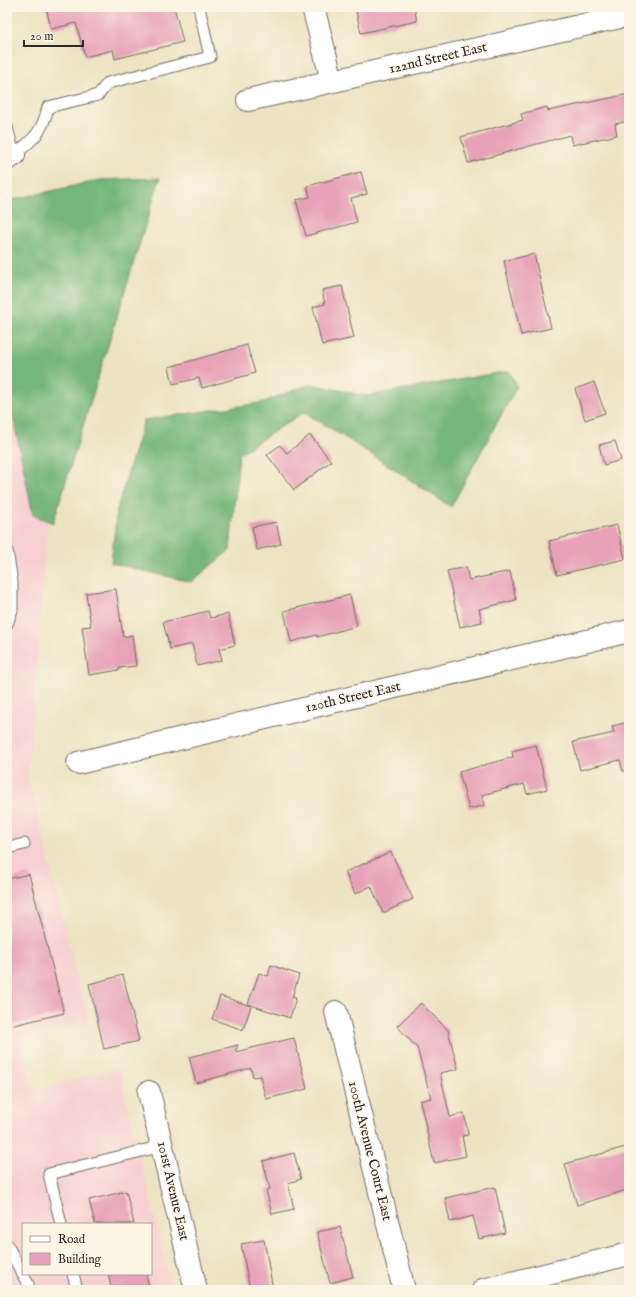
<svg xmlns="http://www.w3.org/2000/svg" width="636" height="1297" viewBox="0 0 636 1297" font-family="'IM FELL English',serif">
	<rect width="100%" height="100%" fill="#fcf5e5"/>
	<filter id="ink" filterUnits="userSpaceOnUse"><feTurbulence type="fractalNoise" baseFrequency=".025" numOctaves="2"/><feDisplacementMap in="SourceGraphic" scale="8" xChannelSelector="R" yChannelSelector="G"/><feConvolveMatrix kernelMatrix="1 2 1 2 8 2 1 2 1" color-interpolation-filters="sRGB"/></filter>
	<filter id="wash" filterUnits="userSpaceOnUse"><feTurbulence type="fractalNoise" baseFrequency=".012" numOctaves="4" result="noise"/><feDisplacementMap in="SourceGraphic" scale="16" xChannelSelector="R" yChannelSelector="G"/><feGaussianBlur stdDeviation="0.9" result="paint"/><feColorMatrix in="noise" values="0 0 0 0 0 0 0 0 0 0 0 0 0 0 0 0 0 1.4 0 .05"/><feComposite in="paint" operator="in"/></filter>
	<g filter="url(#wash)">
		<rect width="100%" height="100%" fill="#ede3c2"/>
		<path fill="#f7cfd0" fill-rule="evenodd" d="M 7,311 L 52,467 L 28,775 L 88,1022 L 20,1038 L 33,1090 L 119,1069 L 172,1290 L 7,1290 ZM 23,1224 L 151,1224 L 151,1274 L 23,1274 Z"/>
		<g fill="#74b679" stroke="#507052">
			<path d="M 160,178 L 53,523 L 33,515 L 7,387 L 7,201 L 100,180 Z"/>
			<path d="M 509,371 L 517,386 L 451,507 L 365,450 L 304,412 L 239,454 L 230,550 L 191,582 L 111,563 L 117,509 L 144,420 L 261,403 L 311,384 L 366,396 Z"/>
		</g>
		<g id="blocks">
			<g fill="#e7a1b8">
				<path d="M 46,7 L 174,7 L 183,42 L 115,59 L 113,50 L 85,57 L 76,23 L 51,29 Z"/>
				<path d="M 355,7 L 414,7 L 417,21 L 361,33 Z"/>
				<path d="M 629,94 L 629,121 L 615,124 L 617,135 L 572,145 L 570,135 L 468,163 L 461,137 L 523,120 L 521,114 L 547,107 L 548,111 Z"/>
				<path d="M 361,172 L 367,194 L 351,198 L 357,222 L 306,236 L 296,200 L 310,197 L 307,186 Z"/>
				<path d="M 534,254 L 551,328 L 521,335 L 504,261 Z"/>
				<path d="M 342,286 L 354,338 L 322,345 L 313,307 L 325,304 L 322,290 Z"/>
				<path d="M 247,345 L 255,373 L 202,388 L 199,378 L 173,384 L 169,367 Z"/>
				<path d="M 594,382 L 605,413 L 585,420 L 575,389 Z"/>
				<path d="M 310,435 L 331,461 L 294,490 L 267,455 L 280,445 L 287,453 Z"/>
				<path d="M 615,441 L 621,460 L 604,465 L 599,445 Z"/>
				<path d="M 276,522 L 281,544 L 257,550 L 252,527 Z"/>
				<path d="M 617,525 L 625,559 L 557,575 L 549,541 Z"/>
				<path d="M 466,567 L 469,580 L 510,571 L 516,600 L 479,609 L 482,622 L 460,627 L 447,571 Z"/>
				<path d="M 116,589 L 123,637 L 132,635 L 136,666 L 119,668 L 120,670 L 89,675 L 82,627 L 91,626 L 86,593 Z"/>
				<path d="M 350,595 L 357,626 L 317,637 L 317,635 L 291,642 L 284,611 Z"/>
				<path d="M 208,611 L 210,618 L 228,614 L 235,645 L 219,649 L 222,660 L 197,666 L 192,644 L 170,649 L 163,622 Z"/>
				<path d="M 629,722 L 629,771 L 623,771 L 620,760 L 580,770 L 573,742 L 614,733 L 612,726 Z"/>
				<path d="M 536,745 L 547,789 L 527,794 L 524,784 L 482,795 L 485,805 L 469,809 L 459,772 L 513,757 L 512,751 Z"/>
				<path d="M 391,852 L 413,899 L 383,913 L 371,886 L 355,894 L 345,872 Z"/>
				<path d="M 29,874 L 64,1013 L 10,1026 L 7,1014 L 7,879 Z"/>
				<path d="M 271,965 L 299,975 L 292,997 L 296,998 L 290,1018 L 248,1004 L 259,973 L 268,976 Z"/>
				<path d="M 123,975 L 139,1041 L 104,1049 L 89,984 Z"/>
				<path d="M 220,996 L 251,1006 L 243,1030 L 212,1019 Z"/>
				<path d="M 421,1003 L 448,1030 L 458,1069 L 440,1073 L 450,1117 L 464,1113 L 468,1135 L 462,1136 L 466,1156 L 434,1163 L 420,1101 L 431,1098 L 417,1048 L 397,1026 Z"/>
				<path d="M 294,1038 L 307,1089 L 266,1099 L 260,1076 L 253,1077 L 251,1068 L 196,1083 L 189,1057 L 238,1045 L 235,1052 Z"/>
				<path d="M 629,1146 L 629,1186 L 626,1187 L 627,1190 L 577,1205 L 565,1164 Z"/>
				<path d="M 294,1153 L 301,1179 L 288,1183 L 294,1209 L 272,1214 L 266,1190 L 270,1189 L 263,1161 Z"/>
				<path d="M 495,1187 L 505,1233 L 479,1239 L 473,1216 L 450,1222 L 445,1198 Z"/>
				<path d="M 126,1191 L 134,1224 L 95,1224 L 89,1200 Z"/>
				<path d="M 340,1227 L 353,1277 L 330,1283 L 317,1232 Z"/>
				<path d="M 264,1240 L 273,1290 L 250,1290 L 241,1244 Z"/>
				<path d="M 108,1274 L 146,1274 L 150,1290 L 112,1290 Z"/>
			</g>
		</g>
	</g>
	<g filter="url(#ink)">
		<use href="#blocks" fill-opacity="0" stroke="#6f6b60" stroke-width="1"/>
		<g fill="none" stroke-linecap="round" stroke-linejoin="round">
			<g stroke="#6f6b60" stroke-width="13">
				<g id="lane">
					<path d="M 7,127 L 14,155 C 34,139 42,133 48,107 L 98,95 L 108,83 L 210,57 L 199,7"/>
					<path d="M 7,551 L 12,582 L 12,610 L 7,624"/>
					<path d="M 7,848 L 24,844"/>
					<path d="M 61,1224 L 49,1174 L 162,1146"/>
					<path d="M 7,1245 L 28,1284 L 28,1290"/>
					<path d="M 73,1274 L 77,1290"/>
				</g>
			</g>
			<g stroke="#6f6b60" stroke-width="24">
				<g id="street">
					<path d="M 313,7 L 332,81"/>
					<path d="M 248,100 L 629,15"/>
					<path d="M 7,159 L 14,155"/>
					<path d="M 78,763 L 629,631"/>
					<path d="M 336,1012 L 404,1290"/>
					<path d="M 149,1092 L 196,1290"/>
				</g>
			</g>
			<g stroke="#6f6b60" stroke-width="24">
				<path id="secondary" d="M 483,1290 L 629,1254"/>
			</g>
			<use href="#lane" stroke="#fff" stroke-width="11"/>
			<use href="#street" stroke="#fff" stroke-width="22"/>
			<use href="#secondary" stroke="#fff" stroke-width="22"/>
		</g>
	</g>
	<g text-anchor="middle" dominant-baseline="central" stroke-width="3" stroke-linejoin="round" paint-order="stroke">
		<g font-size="14" fill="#2b2b2b" stroke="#fcf5e5">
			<text transform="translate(438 58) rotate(-13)">122nd Street East</text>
			<text transform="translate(353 697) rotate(-13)">120th Street East</text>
			<text transform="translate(370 1151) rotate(76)">100th Avenue Court East</text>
			<text transform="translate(173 1191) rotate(77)">101st Avenue East</text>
		</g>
	</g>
	<rect width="636" height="1297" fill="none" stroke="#fcf5e5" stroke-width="24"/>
	<rect x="22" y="1223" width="130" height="52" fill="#fcf5e5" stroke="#a8a49b"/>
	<rect x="30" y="1236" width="20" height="6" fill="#ffffff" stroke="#a8a49b"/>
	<text x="58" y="1243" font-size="12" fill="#2b2b2b">Road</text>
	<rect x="30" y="1253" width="20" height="12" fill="#e7a1b8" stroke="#a8a49b"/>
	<text x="58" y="1263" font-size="12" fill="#2b2b2b">Building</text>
	<path d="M24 40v6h59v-6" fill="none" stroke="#2b2b2b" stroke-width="2"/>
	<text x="30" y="40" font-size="12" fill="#2b2b2b" stroke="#fcf5e5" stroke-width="3" paint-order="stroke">20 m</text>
</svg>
